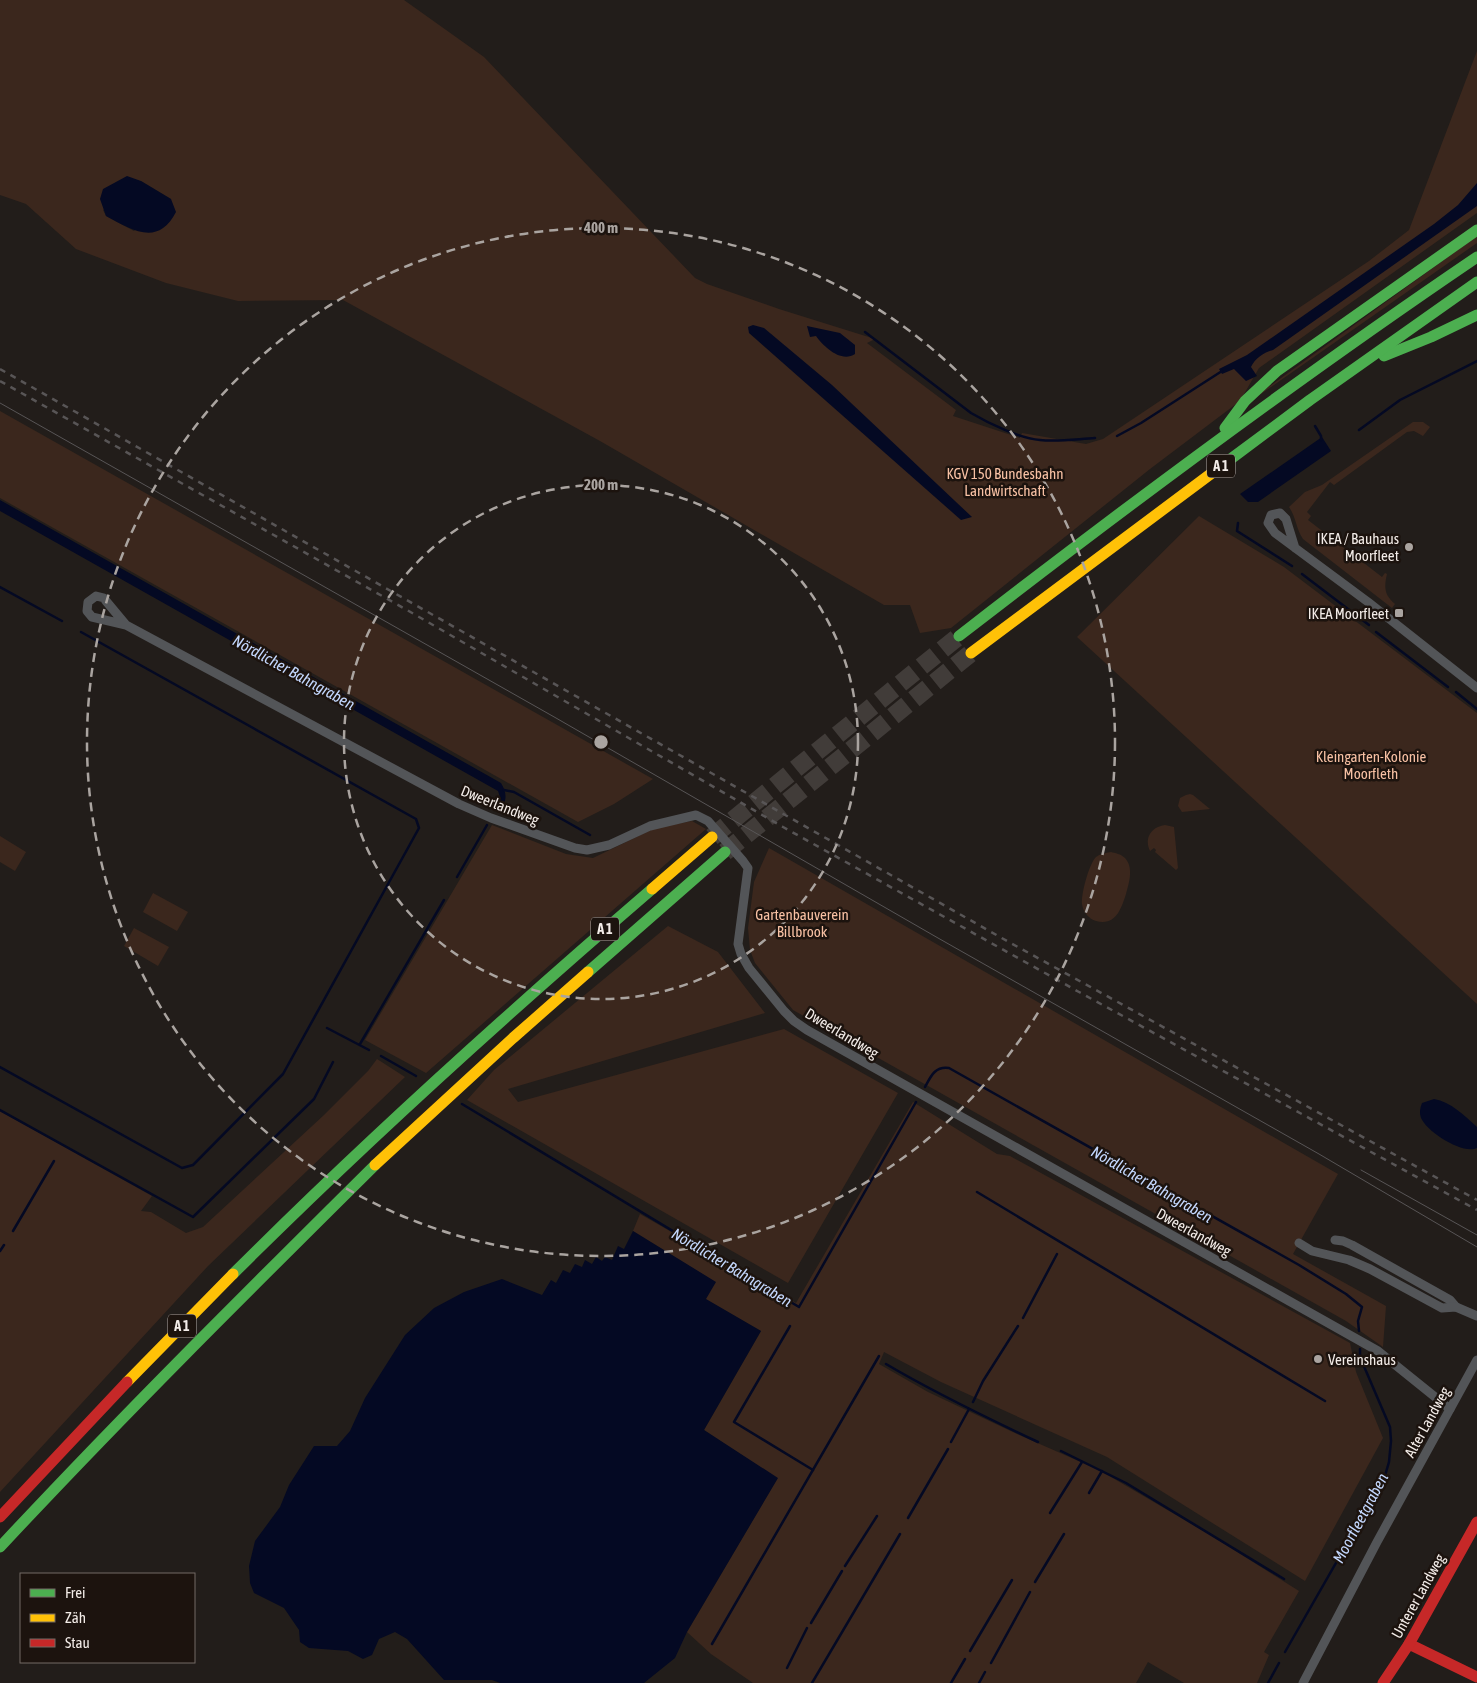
<svg xmlns="http://www.w3.org/2000/svg" width="1477" height="1683" viewBox="0 0 1477 1683" font-family="'Asap Condensed',sans-serif">
	<rect width="100%" height="100%" fill="#221d1a"/>
	<g fill="#3b271d" fill-rule="evenodd">
		<path d="M 0,0 L 404,0 L 484,57 L 695,278 L 707,284 L 779,309 L 875,339 L 867,343 L 956,410 L 953,416 L 1020,438 L 1022,433 L 1086,444 L 1103,439 L 1369,261 L 1409,230 L 1477,51 L 1477,213 L 1259,368 L 1240,401 L 1150,469 L 951,628 L 920,633 L 910,605 L 884,605 L 600,441 L 343,300 L 238,301 L 166,283 L 76,249 L 26,204 L 0,195 ZM 141,181 L 171,199 L 134,231 L 106,216 L 103,210 Z"/>
		<path d="M 1477,236 L 1477,243 L 1261,394 L 1259,394 Z"/>
		<path d="M 0,411 L 653,779 L 614,804 L 578,822 L 0,498 Z"/>
		<path d="M 1413,422 L 1423,422 L 1430,427 L 1423,436 L 1414,431 L 1407,432 L 1334,485 L 1330,482 L 1307,512 L 1311,516 L 1308,520 L 1382,577 L 1385,573 L 1387,574 C 1384,587 1384,595 1395,604 L 1392,608 L 1303,539 C 1296,529 1296,517 1289,507 L 1305,492 L 1322,485 Z"/>
		<path d="M 1199,516 L 1284,567 L 1477,713 L 1477,1004 L 1077,637 Z"/>
		<path d="M 1190,794 L 1193,795 L 1210,809 L 1182,812 L 1178,806 L 1180,798 L 1186,795 Z"/>
		<path d="M 692,821 L 706,829 L 426,1073 L 365,1040 L 492,825 L 566,854 L 593,858 L 655,828 Z"/>
		<path d="M 1165,825 L 1174,827 L 1178,868 L 1176,870 L 1155,852 L 1156,850 L 1154,848 L 1150,851 C 1144,838 1151,827 1165,825 Z"/>
		<path d="M 0,836 L 26,852 L 15,871 L 0,862 Z"/>
		<path d="M 769,848 L 1338,1174 L 1293,1254 L 1386,1306 L 1383,1347 L 1346,1321 L 793,1010 L 755,963 L 750,950 L 748,928 L 754,882 Z"/>
		<path d="M 1111,852 C 1115,853 1121,854 1125,858 C 1134,868 1129,883 1126,894 C 1121,909 1116,926 1096,921 C 1089,919 1083,912 1082,904 C 1081,894 1089,864 1096,857 C 1100,854 1105,853 1111,852 Z"/>
		<path d="M 153,893 L 188,912 L 177,931 L 143,912 Z"/>
		<path d="M 668,926 L 718,952 L 765,1013 L 508,1089 L 518,1102 L 784,1029 L 898,1093 L 788,1283 L 467,1100 L 494,1070 Z"/>
		<path d="M 134,928 L 169,947 L 158,966 L 124,946 Z"/>
		<path d="M 377,1059 L 405,1077 L 208,1266 L 0,1492 L 0,1111 L 152,1196 L 141,1211 L 151,1212 L 186,1233 L 203,1227 L 324,1115 L 368,1071 Z"/>
		<path d="M 913,1102 L 997,1154 L 1010,1156 L 1350,1343 L 1356,1372 L 1383,1438 L 1305,1581 L 1107,1457 L 941,1382 L 884,1352 L 879,1364 L 928,1392 L 1017,1434 L 1099,1470 L 1212,1536 L 1299,1591 L 1264,1652 L 1269,1655 L 1257,1683 L 1184,1683 L 1148,1662 L 1136,1683 L 753,1683 L 711,1654 L 687,1632 L 777,1479 L 704,1430 L 761,1331 L 705,1299 L 715,1282 L 633,1231 L 640,1214 L 796,1303 Z"/>
	</g>
	<g fill="#040923">
		<path d="M 127,176 L 141,181 L 171,199 L 176,212 C 158,247 132,230 106,216 L 100,199 L 103,189 Z"/>
		<path d="M 1477,183 L 1477,206 L 1273,350 C 1265,352 1255,358 1251,367 L 1257,376 L 1246,381 L 1234,369 L 1222,374 L 1219,369 L 1247,355 L 1434,224 L 1458,205 Z"/>
		<path d="M 753,325 L 764,328 L 832,385 L 972,517 L 961,520 L 749,333 L 748,327 Z"/>
		<path d="M 807,326 L 840,333 L 855,345 L 855,354 C 841,363 824,347 816,336 L 810,337 Z"/>
		<path d="M 1322,437 L 1331,451 L 1258,502 L 1248,502 L 1240,494 Z"/>
		<path d="M 0,500 L 501,783 C 507,793 508,802 498,810 L 495,809 L 494,807 L 500,797 L 498,791 L 0,511 Z"/>
		<path d="M 1434,1099 C 1451,1102 1464,1115 1477,1127 L 1477,1148 C 1463,1155 1427,1132 1421,1118 C 1419,1113 1420,1108 1422,1103 Z"/>
		<path d="M 633,1231 L 716,1282 L 706,1299 L 761,1331 L 704,1430 L 778,1478 L 687,1632 L 675,1658 L 644,1683 L 500,1683 L 492,1680 L 444,1680 L 407,1639 L 395,1632 L 379,1639 L 372,1655 L 363,1659 L 348,1651 L 309,1648 L 300,1642 L 299,1630 L 284,1608 L 254,1593 L 250,1583 L 249,1566 L 255,1541 L 280,1507 L 289,1485 L 314,1446 L 337,1446 L 350,1431 L 365,1398 L 405,1335 L 434,1308 L 464,1292 L 502,1279 L 542,1295 L 551,1280 L 556,1283 L 563,1270 L 570,1273 L 575,1264 L 582,1267 L 585,1260 L 592,1264 L 596,1257 L 602,1261 L 605,1257 L 612,1260 L 618,1246 L 624,1249 Z"/>
	</g>
	<g fill="none" stroke-linecap="round" stroke-linejoin="round">
		<g stroke="#040923" stroke-width="2.5">
			<path d="M 865,332 L 971,413 C 988,423 1021,439 1040,440 C 1058,442 1077,439 1095,438"/>
			<path d="M 1315,426 L 1321,436 L 1321,440"/>
			<path d="M 1359,430 L 1400,400 L 1477,361"/>
			<path d="M 1117,436 L 1141,423 L 1222,371"/>
			<path d="M 1238,523 L 1237,531 L 1292,566"/>
			<path d="M 1302,574 L 1369,625"/>
			<path d="M 0,587 L 62,621"/>
			<path d="M 1376,632 L 1448,687"/>
			<path d="M 1456,692 L 1477,709"/>
			<path d="M 504,790 L 514,792 L 590,835"/>
			<path d="M 457,877 L 487,825"/>
			<path d="M 327,1028 L 369,1050"/>
			<path d="M 360,1044 L 444,900"/>
			<path d="M 381,1056 L 416,1076"/>
			<path d="M 0,1067 L 182,1168 L 193,1165 L 283,1074 L 419,828 L 416,819 L 81,632"/>
			<path d="M 925,1087 C 931,1076 935,1066 949,1068 L 1299,1265 L 1346,1294 L 1362,1307 L 1358,1321 L 1359,1331"/>
			<path d="M 462,1104 L 799,1307 L 916,1102"/>
			<path d="M 0,1110 L 193,1217 L 314,1099 L 333,1062"/>
			<path d="M 977,1192 L 1325,1401"/>
			<path d="M 13,1231 L 54,1161"/>
			<path d="M 0,1251 L 4,1245"/>
			<path d="M 1023,1318 L 1057,1254"/>
			<path d="M 790,1326 L 734,1422 L 813,1470"/>
			<path d="M 886,1364 C 935,1393 987,1418 1038,1442"/>
			<path d="M 973,1402 L 983,1381 L 1018,1326"/>
			<path d="M 951,1442 L 969,1409"/>
			<path d="M 1061,1451 L 1126,1483 L 1284,1579"/>
			<path d="M 1089,1493 L 1102,1471"/>
			<path d="M 1050,1513 L 1082,1462"/>
			<path d="M 908,1518 L 948,1449"/>
			<path d="M 845,1566 L 877,1516"/>
			<path d="M 1035,1582 L 1064,1534"/>
			<path d="M 811,1623 L 842,1571"/>
			<path d="M 712,1644 L 879,1356"/>
			<path d="M 970,1651 L 1012,1580"/>
			<path d="M 1285,1652 L 1384,1479 L 1389,1462 L 1391,1441 L 1390,1427 L 1360,1357 L 1360,1349"/>
			<path d="M 991,1663 L 1030,1592"/>
			<path d="M 787,1668 L 807,1628"/>
			<path d="M 812,1683 L 900,1534"/>
			<path d="M 951,1683 L 965,1659"/>
			<path d="M 979,1683 L 985,1672"/>
			<path d="M 1268,1683 L 1279,1663"/>
		</g>
		<g stroke="#413c39" stroke-width="18" stroke-dasharray="18 9" stroke-linecap="butt">
			<path d="M 712,837 L 959,636"/>
			<path d="M 725,852 L 971,653"/>
		</g>
		<g stroke="#535558" stroke-width="9">
			<path d="M 1295,548 L 1286,519 L 1280,513 L 1271,515 L 1268,523 L 1275,533 L 1368,602 L 1477,688"/>
			<path d="M 126,625 L 106,601 L 104,598 L 96,596 L 88,602 L 87,611 L 92,617 L 126,625 L 459,804 L 491,818 L 575,848 L 587,850 L 609,845 L 650,826 L 696,815 L 708,821 L 743,861 L 748,868 L 738,944 L 741,954 L 749,968 L 784,1011 L 794,1021 L 807,1030 L 1378,1351 L 1450,1409"/>
			<path d="M 1335,1240 L 1343,1241 L 1352,1245 L 1450,1300 L 1456,1307"/>
			<path d="M 1299,1243 L 1312,1251 L 1349,1260 L 1370,1269 L 1442,1308 L 1456,1307 L 1477,1316"/>
			<path d="M 1303,1683 L 1377,1542 L 1477,1360"/>
		</g>
		<g stroke="#4caf50" stroke-width="11">
			<path d="M 1384,356 L 1431,337 L 1477,315"/>
			<path d="M 1225,428 L 1245,401 L 1277,371 L 1477,230"/>
			<path d="M 1228,461 L 1310,400 L 1477,282"/>
			<path d="M 959,636 C 1128,505 1300,377 1477,257"/>
			<path d="M 588,972 L 725,852"/>
			<path d="M 233,1274 C 367,1140 508,1013 652,889"/>
			<path d="M 0,1547 C 122,1416 248,1291 375,1165"/>
		</g>
		<g stroke="#ffc107" stroke-width="11">
			<path d="M 971,653 L 1228,461"/>
			<path d="M 652,889 L 712,837"/>
			<path d="M 375,1165 L 513,1038 L 588,972"/>
			<path d="M 127,1382 L 233,1274"/>
		</g>
		<g stroke="#c62828" stroke-width="11">
			<path d="M 0,1517 L 127,1382"/>
			<path d="M 1409,1644 L 1477,1677"/>
			<path d="M 1383,1683 L 1409,1644 L 1477,1522"/>
		</g>
		<g stroke="#585556" stroke-width="1">
			<path d="M 0,403 L 556,718 L 938,938 L 1319,1154 L 1477,1247"/>
			<path d="M 1361,1170 L 1477,1235"/>
		</g>
		<g stroke="#585556" stroke-width="2.5" stroke-dasharray="6 6" stroke-linecap="butt">
			<path d="M 0,369 L 1007,941 L 1477,1200"/>
			<path d="M 0,381 L 407,610 L 783,827 L 1079,992 L 1477,1210"/>
		</g>
	</g>
	<g fill="none" stroke="#aaa4a0" stroke-width="2.5" stroke-dasharray="9 6">
		<circle cx="601" cy="742" r="257"/>
		<circle cx="601" cy="742" r="514"/>
	</g>
	<g fill="#aaa4a0" stroke="#1c130e" stroke-width="2">
		<circle cx="1409" cy="547" r="5"/>
		<rect x="1394" y="608" width="10" height="10" rx="2.5"/>
		<circle cx="1318" cy="1359" r="5"/>
	</g>
	<g text-anchor="middle" dominant-baseline="central" stroke-width="5" stroke-linejoin="round" paint-order="stroke">
		<g fill="#1c130e" stroke="#b2aba7" stroke-width="1">
			<rect x="1207" y="454.5" width="28" height="23" rx="4"/>
			<rect x="591" y="917.5" width="28" height="23" rx="4"/>
			<rect x="168" y="1314.5" width="28" height="23" rx="4"/>
		</g>
		<g font-size="14" font-weight="bold" fill="#f3ece8">
			<text x="1221" y="466">A 1</text>
			<text x="605" y="929">A 1</text>
			<text x="182" y="1326">A 1</text>
		</g>
		<g font-size="15" fill="#f8c1a4" stroke="#1c130e">
			<text x="1005" y="473">KGV 150 Bundesbahn<tspan x="1005" dy="17">Landwirtschaft</tspan></text>
			<text x="1371" y="756">Kleingarten-Kolonie<tspan x="1371" dy="17">Moorfleth</tspan></text>
			<text x="802" y="914">Gartenbauverein<tspan x="802" dy="17">Billbrook</tspan></text>
		</g>
		<g font-size="15" fill="#f3ece8" stroke="#1c130e" text-anchor="end">
			<text x="1399" y="538">IKEA / Bauhaus<tspan x="1399" dy="17">Moorfleet</tspan></text>
			<text x="1389" y="613">IKEA Moorfleet</text>
			<text x="1328" y="1359" text-anchor="start">Vereinshaus</text>
		</g>
		<g font-size="15" fill="#f3ece8" stroke="#1c130e">
			<text transform="translate(500 805) rotate(22)">Dweerlandweg</text>
			<text transform="translate(842 1033) rotate(31)">Dweerlandweg</text>
			<text transform="translate(1194 1232) rotate(29)">Dweerlandweg</text>
			<text transform="translate(1427 1422) rotate(-61)">Alter Landweg</text>
			<text transform="translate(1418 1596) rotate(-61)">Unterer Landweg</text>
		</g>
		<g font-size="16" font-style="italic" fill="#c4d8fe" stroke="#1c130e">
			<text transform="translate(294 672) rotate(29)">Nördlicher Bahngraben</text>
			<text transform="translate(1152 1184) rotate(30)">Nördlicher Bahngraben</text>
			<text transform="translate(732 1267) rotate(31)">Nördlicher Bahngraben</text>
			<text transform="translate(1360 1518) rotate(-62)">Moorfleetgraben</text>
		</g>
	</g>
	<circle cx="601" cy="742" r="8" fill="#aaa4a0" stroke="#1c130e" stroke-width="2.5"/>
	<g font-size="15" text-anchor="middle" font-weight="bold" fill="#aaa4a0" stroke="#1c130e" stroke-width="5" stroke-linejoin="round" paint-order="stroke">
		<text x="601" y="233">400 m</text>
		<text x="601" y="490">200 m</text>
	</g>
	<rect x="20" y="1573" width="175" height="90" fill="#1c130e" stroke="#726a65"/>
	<rect x="30" y="1589" width="25" height="8" fill="#4caf50" stroke="#726a65"/>
	<text x="65" y="1598" font-size="15" fill="#f3ece8">Frei</text>
	<rect x="30" y="1614" width="25" height="8" fill="#ffc107" stroke="#726a65"/>
	<text x="65" y="1623" font-size="15" fill="#f3ece8">Zäh</text>
	<rect x="30" y="1639" width="25" height="8" fill="#c62828" stroke="#726a65"/>
	<text x="65" y="1648" font-size="15" fill="#f3ece8">Stau</text>
</svg>
